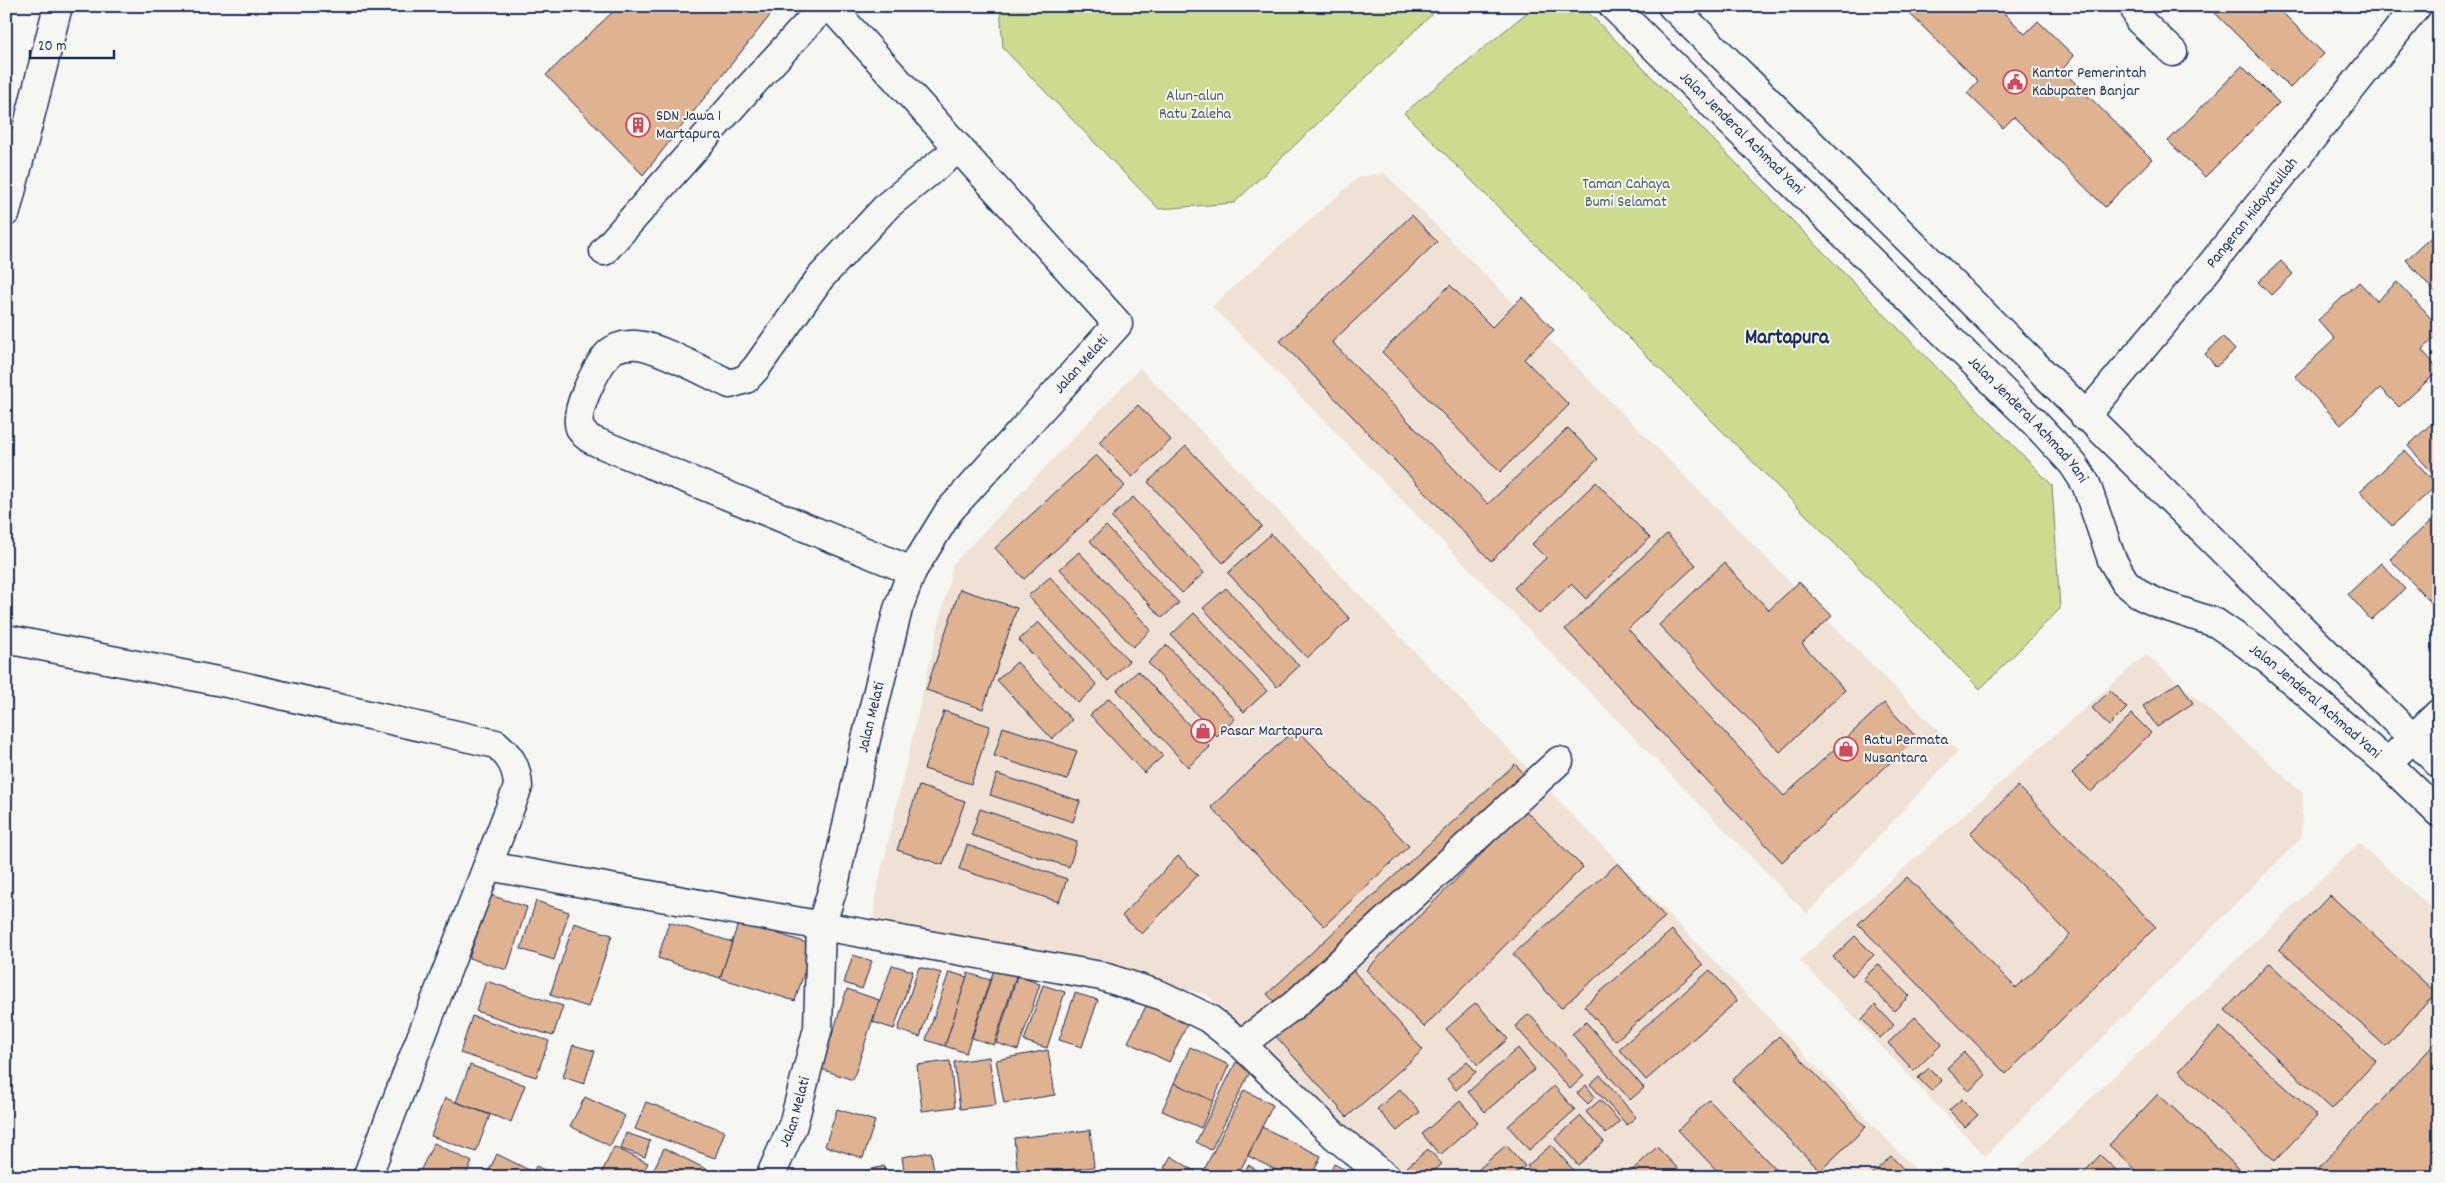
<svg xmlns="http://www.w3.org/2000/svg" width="2445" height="1183" viewBox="0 0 2445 1183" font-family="Dekko,sans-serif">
	<rect width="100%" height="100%" fill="#f6f6f2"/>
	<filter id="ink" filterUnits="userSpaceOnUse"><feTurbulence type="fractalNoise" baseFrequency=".02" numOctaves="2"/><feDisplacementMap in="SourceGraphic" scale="10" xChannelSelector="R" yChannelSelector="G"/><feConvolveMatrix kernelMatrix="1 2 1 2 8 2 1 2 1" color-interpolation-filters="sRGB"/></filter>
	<g filter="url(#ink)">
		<g fill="#efe2d5">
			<path d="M 1384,173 L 1958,751 L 1807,914 L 1212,306 L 1359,177 Z"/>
			<path d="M 1140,368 L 1923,1177 L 1400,1177 L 1206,994 L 874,926 L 875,897 L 953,564 Z"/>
			<path d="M 2146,654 L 2303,793 L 2301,838 L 1985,1156 L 1800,960 Z"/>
			<path d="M 2359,843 L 2439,914 L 2439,1177 L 2008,1177 Z"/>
		</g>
		<g fill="#cddb8f" stroke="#748576">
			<path d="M 1000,6 L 1441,6 L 1234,203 L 1159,209 L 1003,48 Z"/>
			<path d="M 1535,6 L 1582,6 L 2052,485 L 2060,609 L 1980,689 L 1404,113 Z"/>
		</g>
		<g fill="#dfb290" stroke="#1b2f5e">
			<path d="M 619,6 L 776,8 L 643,175 L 546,75 Z"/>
			<path d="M 1902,6 L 1997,6 L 2025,34 L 2038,21 L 2074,56 L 2062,70 L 2152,159 L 2105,207 L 2014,117 L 2003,128 L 1967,93 L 1978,81 Z"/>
			<path d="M 2208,6 L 2276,6 L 2324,54 L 2290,88 Z"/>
			<path d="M 2242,66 L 2279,103 L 2205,177 L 2168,141 Z"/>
			<path d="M 1412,215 L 1437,242 L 1332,342 L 1488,504 L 1568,428 L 1598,459 L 1491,561 L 1280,341 Z"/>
			<path d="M 2439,230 L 2439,291 L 2436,293 L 2406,260 Z"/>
			<path d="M 2281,261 L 2293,274 L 2271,295 L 2258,282 Z"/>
			<path d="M 2359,282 L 2377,301 L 2397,282 L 2439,327 L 2439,334 L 2422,350 L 2439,370 L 2399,407 L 2380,388 L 2341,425 L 2295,376 L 2335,339 L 2318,320 Z"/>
			<path d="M 1450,285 L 1492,327 L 1522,297 L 1554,330 L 1524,359 L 1569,405 L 1500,472 L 1382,352 Z"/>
			<path d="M 2223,337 L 2235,350 L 2216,367 L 2205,354 Z"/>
			<path d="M 1138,405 L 1171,440 L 1132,477 L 1099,442 Z"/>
			<path d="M 2432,423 L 2439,431 L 2439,480 L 2408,446 Z"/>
			<path d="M 1186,446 L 1262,526 L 1223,563 L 1148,482 Z"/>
			<path d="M 2405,450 L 2437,485 L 2392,526 L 2360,491 Z"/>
			<path d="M 1096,455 L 1125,486 L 1024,579 L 995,548 Z"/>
			<path d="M 1596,482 L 1650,538 L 1586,599 L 1571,584 L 1539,614 L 1514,588 L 1546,558 L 1532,544 Z"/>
			<path d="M 1133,497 L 1204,573 L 1182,593 L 1111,517 Z"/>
			<path d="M 2439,513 L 2439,611 L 2390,559 Z"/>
			<path d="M 1106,526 L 1179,603 L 1162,618 L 1090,541 Z"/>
			<path d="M 1271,534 L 1350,619 L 1307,658 L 1228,573 Z"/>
			<path d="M 1667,534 L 1696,565 L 1628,629 L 1784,796 L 1884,703 L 1917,738 L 1782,862 L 1565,629 Z"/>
			<path d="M 1079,552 L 1151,630 L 1133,647 L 1060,569 Z"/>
			<path d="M 1724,563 L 1769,610 L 1799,582 L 1832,616 L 1802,644 L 1845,690 L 1780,752 L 1659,625 Z"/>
			<path d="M 2381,563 L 2405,589 L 2371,620 L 2348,594 Z"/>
			<path d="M 1050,577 L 1129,661 L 1108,681 L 1028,596 Z"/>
			<path d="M 1226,588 L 1299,666 L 1277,687 L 1203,608 Z"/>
			<path d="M 960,589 L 1017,608 L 983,709 L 926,690 Z"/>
			<path d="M 1194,613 L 1267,691 L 1244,712 L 1171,635 Z"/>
			<path d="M 1038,622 L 1097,685 L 1078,703 L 1019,640 Z"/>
			<path d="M 1167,645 L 1235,719 L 1217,736 L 1148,663 Z"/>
			<path d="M 1017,662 L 1072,720 L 1052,739 L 997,680 Z"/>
			<path d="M 1138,671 L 1210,747 L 1188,767 L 1117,690 Z"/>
			<path d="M 2179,682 L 2193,703 L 2157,727 L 2143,706 Z"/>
			<path d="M 2110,691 L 2127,708 L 2109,726 L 2092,708 Z"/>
			<path d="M 1109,698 L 1163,756 L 1144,773 L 1090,715 Z"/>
			<path d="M 944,711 L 990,726 L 971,784 L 924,769 Z"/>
			<path d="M 2132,714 L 2151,733 L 2091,792 L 2072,773 Z"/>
			<path d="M 1003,727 L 1077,751 L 1067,780 L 994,756 Z"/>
			<path d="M 1296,728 L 1409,846 L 1324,926 L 1211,807 Z"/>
			<path d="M 1515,764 L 1530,780 L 1282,1010 L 1267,994 Z"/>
			<path d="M 997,774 L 1080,801 L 1073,822 L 990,795 Z"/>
			<path d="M 919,786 L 965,801 L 943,865 L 897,850 Z"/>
			<path d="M 2018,786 L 2156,927 L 2006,1074 L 1858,924 L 1907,877 L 2016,988 L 2070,935 L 1970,833 Z"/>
			<path d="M 980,809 L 1077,842 L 1069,867 L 971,835 Z"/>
			<path d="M 1525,810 L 1583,867 L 1424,1027 L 1366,970 Z"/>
			<path d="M 967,845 L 1067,879 L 1059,902 L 959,869 Z"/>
			<path d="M 1178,856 L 1198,875 L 1142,934 L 1122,916 Z"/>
			<path d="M 1618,863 L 1665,917 L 1561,1008 L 1513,954 Z"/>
			<path d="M 490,895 L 527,907 L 507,970 L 469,958 Z"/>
			<path d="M 2330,895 L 2436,993 L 2386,1047 L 2279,949 Z"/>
			<path d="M 536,901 L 569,912 L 554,960 L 521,949 Z"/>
			<path d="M 739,921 L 813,945 L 795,1001 L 720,978 Z"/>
			<path d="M 669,922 L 732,942 L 720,978 L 658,958 Z"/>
			<path d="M 574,923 L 612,935 L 588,1007 L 550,995 Z"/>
			<path d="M 1672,930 L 1703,965 L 1615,1041 L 1584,1006 Z"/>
			<path d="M 1855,936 L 1874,955 L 1852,976 L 1833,957 Z"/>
			<path d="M 853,955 L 872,961 L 862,989 L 844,983 Z"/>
			<path d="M 2269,963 L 2376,1061 L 2332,1109 L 2225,1010 Z"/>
			<path d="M 1878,964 L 1909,996 L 1894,1011 L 1863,979 Z"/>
			<path d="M 892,965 L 913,971 L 894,1029 L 873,1022 Z"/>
			<path d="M 919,967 L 941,973 L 920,1037 L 898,1030 Z"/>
			<path d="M 1350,967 L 1423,1050 L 1347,1117 L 1274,1034 Z"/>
			<path d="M 994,969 L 1016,976 L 994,1045 L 972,1038 Z"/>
			<path d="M 1710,970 L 1737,1001 L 1646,1080 L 1619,1049 Z"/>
			<path d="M 949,972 L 967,977 L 945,1046 L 926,1040 Z"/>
			<path d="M 968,973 L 990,980 L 966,1053 L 945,1046 Z"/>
			<path d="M 1017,976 L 1040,984 L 1018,1050 L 996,1043 Z"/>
			<path d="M 486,981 L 563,1006 L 553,1036 L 476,1011 Z"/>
			<path d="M 1043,985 L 1065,992 L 1047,1048 L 1024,1041 Z"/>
			<path d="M 847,989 L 879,1000 L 853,1080 L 821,1069 Z"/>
			<path d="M 1075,993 L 1098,1000 L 1082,1047 L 1059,1040 Z"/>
			<path d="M 1148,1002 L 1189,1021 L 1169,1062 L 1128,1042 Z"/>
			<path d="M 1476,1003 L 1508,1039 L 1478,1065 L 1446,1029 Z"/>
			<path d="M 1875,1005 L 1894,1025 L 1880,1038 L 1862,1019 Z"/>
			<path d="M 1529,1014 L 1584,1076 L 1570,1089 L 1515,1026 Z"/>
			<path d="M 472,1016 L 549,1041 L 536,1077 L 460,1053 Z"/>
			<path d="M 1915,1017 L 1942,1044 L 1914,1071 L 1888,1043 Z"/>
			<path d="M 1586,1022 L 1644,1088 L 1630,1100 L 1572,1034 Z"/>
			<path d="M 2220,1027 L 2317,1116 L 2275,1161 L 2179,1071 Z"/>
			<path d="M 1779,1036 L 1866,1127 L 1820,1171 L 1732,1080 Z"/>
			<path d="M 2439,1039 L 2439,1177 L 2310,1177 Z"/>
			<path d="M 573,1045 L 595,1051 L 584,1084 L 563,1077 Z"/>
			<path d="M 1190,1047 L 1229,1065 L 1213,1101 L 1174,1083 Z"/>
			<path d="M 1518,1048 L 1535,1069 L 1485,1112 L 1468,1092 Z"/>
			<path d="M 1048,1050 L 1055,1095 L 1004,1103 L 996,1060 Z"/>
			<path d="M 1964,1052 L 1986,1075 L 1969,1091 L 1947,1068 Z"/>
			<path d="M 989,1057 L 996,1105 L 960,1109 L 954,1062 Z"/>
			<path d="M 950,1061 L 955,1107 L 922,1111 L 917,1065 Z"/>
			<path d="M 1467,1061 L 1476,1072 L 1456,1090 L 1447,1079 Z"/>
			<path d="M 1236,1062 L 1251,1070 L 1211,1150 L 1196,1142 Z"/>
			<path d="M 470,1065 L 525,1085 L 511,1122 L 456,1102 Z"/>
			<path d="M 1929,1068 L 1942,1081 L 1931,1091 L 1918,1078 Z"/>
			<path d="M 1600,1075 L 1636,1117 L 1627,1125 L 1590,1084 Z"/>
			<path d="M 1174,1083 L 1213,1101 L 1201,1128 L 1162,1111 Z"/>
			<path d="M 1586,1085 L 1595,1097 L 1588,1104 L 1577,1093 Z"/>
			<path d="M 1554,1086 L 1575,1110 L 1529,1150 L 1508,1126 Z"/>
			<path d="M 1400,1089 L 1420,1112 L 1397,1131 L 1377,1109 Z"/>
			<path d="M 1244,1090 L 1273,1105 L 1237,1177 L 1204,1177 L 1201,1176 Z"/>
			<path d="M 2158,1094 L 2248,1177 L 2144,1177 L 2109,1145 Z"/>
			<path d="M 585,1097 L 625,1116 L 610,1146 L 570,1126 Z"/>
			<path d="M 445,1098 L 490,1115 L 476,1152 L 431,1136 Z"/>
			<path d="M 1962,1099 L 1978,1115 L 1965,1127 L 1949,1110 Z"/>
			<path d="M 1600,1100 L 1620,1122 L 1606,1134 L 1586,1112 Z"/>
			<path d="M 1709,1100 L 1783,1177 L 1723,1177 L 1678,1130 Z"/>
			<path d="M 1460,1101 L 1478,1122 L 1440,1155 L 1422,1134 Z"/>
			<path d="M 646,1102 L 725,1131 L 715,1158 L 635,1129 Z"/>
			<path d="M 837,1109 L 875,1121 L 863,1158 L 825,1146 Z"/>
			<path d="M 1581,1116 L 1604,1142 L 1578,1165 L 1555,1139 Z"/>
			<path d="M 1262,1127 L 1321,1156 L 1311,1177 L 1290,1177 L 1248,1156 Z"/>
			<path d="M 1090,1130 L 1094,1167 L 1018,1175 L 1014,1138 Z"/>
			<path d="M 626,1133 L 650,1141 L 645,1157 L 621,1149 Z"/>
			<path d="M 434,1143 L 472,1162 L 465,1177 L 417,1177 Z"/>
			<path d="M 1506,1145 L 1525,1166 L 1512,1177 L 1470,1177 Z"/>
			<path d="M 1551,1145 L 1576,1173 L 1572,1177 L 1536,1177 L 1527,1166 Z"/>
			<path d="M 614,1147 L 648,1163 L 641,1177 L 611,1177 L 602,1172 Z"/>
			<path d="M 1657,1147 L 1686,1177 L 1625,1177 Z"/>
			<path d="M 664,1148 L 722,1177 L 650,1177 Z"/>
			<path d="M 1428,1149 L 1442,1164 L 1427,1177 L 1413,1177 L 1406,1168 Z"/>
			<path d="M 931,1152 L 935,1177 L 905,1177 L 902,1157 Z"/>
			<path d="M 497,1154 L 529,1170 L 526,1177 L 486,1177 Z"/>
			<path d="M 2100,1155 L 2124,1177 L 2080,1177 Z"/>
			<path d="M 1171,1156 L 1196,1172 L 1193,1177 L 1178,1177 L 1164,1168 Z"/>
			<path d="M 1891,1156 L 1911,1177 L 1869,1177 Z"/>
			<path d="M 1334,1164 L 1359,1177 L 1328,1177 Z"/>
			<path d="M 1248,1165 L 1271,1177 L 1242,1177 Z"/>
			<path d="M 536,1166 L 559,1177 L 531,1177 Z"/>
			<path d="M 884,1166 L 887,1177 L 862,1177 L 861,1172 Z"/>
		</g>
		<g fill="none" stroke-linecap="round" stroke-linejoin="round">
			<g stroke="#1b2f5e" stroke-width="31">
				<g id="minor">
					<path d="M 2134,6 L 2139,20 L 2173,52"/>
					<path d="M 6,212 L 58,6"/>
					<path d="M 604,251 L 745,92 L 824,6"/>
					<path id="s1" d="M 2085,417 L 2191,290 L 2417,6"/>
					<path d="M 912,571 L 594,441 C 588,438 583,435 580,428 C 573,412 596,369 607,355 C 613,348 623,345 631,345 C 651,342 710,375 730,384 L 746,379 L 756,368 L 820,278 L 888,205 L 959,148"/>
					<path d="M 6,639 L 237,685 L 496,744 C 511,757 517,767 518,787 L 367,1177"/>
					<path d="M 2387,763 L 2439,713"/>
					<path d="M 488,866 L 1101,976 L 1160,995 L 1208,1018 L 1241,1044 L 1294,1005 L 1559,761"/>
					<path d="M 1241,1044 L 1335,1136 L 1386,1177"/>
				</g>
			</g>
			<g stroke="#1b2f5e" stroke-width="31">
				<g id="major">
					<path id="s2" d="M 770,1177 L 793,1125 L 818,1028 L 821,926 L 834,885 L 866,739 L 898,609 L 912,571 L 949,511 L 1118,324 L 830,6"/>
				</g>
			</g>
			<g stroke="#1b2f5e" stroke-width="31">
				<g id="highway">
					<path id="s3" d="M 1613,6 L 2035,423 L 2073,464 L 2086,484 L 2112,560 L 2125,582 L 2142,596 L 2162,605 L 2216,623 L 2241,640 L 2272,663 L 2387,763 L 2439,813"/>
					<path d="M 1672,6 L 2439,764"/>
				</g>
			</g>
			<use href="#minor" stroke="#f6f6f2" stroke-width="28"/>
			<use href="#major" stroke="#f6f6f2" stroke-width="28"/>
			<use href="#highway" stroke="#f6f6f2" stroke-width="28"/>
		</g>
	</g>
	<defs>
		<g id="civic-ring" transform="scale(1.25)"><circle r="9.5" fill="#f6f6f2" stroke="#d1495b" stroke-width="1.5"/><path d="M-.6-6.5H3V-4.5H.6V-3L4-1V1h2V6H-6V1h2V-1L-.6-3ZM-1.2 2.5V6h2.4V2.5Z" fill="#d1495b"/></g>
		<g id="building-ring" transform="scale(1.25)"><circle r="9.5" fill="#f6f6f2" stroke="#d1495b" stroke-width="1.5"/><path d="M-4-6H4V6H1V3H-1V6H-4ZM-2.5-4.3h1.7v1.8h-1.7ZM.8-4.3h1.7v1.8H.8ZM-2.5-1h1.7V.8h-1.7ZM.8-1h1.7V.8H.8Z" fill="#d1495b"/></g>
		<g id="shop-ring" transform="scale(1.25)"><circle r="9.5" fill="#f6f6f2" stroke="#d1495b" stroke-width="1.5"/><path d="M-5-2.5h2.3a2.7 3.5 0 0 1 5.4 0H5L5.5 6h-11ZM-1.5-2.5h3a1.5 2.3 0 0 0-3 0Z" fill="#d1495b"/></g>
	</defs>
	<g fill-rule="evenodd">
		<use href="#civic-ring" x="2015" y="82"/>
		<use href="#building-ring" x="638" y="125"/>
		<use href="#shop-ring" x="1203" y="731"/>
		<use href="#shop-ring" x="1846" y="749"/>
	</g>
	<g text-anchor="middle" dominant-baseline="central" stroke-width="4" stroke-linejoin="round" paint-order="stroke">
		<g font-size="16" fill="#1b2f5e" stroke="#f6f6f2" text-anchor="start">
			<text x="2032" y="73">Kantor Pemerintah<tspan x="2032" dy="18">Kabupaten Banjar</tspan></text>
			<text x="656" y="116">SDN Jawa 1<tspan x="656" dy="18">Martapura</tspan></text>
			<text x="1220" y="731">Pasar Martapura</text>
			<text x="1864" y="740">Ratu Permata<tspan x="1864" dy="18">Nusantara</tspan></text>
		</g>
		<g font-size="16" fill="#485a6a" stroke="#f6f6f2">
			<text x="1195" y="96">Alun-alun<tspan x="1195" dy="18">Ratu Zaleha</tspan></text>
			<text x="1626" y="184">Taman Cahaya<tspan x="1626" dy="18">Bumi Selamat</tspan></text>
		</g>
		<g font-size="16" fill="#1b2f5e" stroke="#f6f6f2">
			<text stroke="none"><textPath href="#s3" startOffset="181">Jalan Jenderal Achmad Yani</textPath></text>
			<text stroke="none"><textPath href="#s1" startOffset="264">Pangeran Hidayatullah</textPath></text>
			<text stroke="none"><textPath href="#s2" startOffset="894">Jalan Melati</textPath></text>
			<text stroke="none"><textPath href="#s3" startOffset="586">Jalan Jenderal Achmad Yani</textPath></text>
			<text stroke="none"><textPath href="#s3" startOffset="1006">Jalan Jenderal Achmad Yani</textPath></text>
			<text stroke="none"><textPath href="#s2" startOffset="474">Jalan Melati</textPath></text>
			<text stroke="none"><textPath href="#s2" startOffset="70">Jalan Melati</textPath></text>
		</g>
		<g font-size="21" font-weight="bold" fill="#1b2f5e" stroke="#f6f6f2">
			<text x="1787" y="339">Martapura</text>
		</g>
	</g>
	<rect width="2445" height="1183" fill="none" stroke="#f6f6f2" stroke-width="25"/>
	<rect x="12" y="12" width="2420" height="1158" fill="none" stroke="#1b2f5e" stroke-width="2" filter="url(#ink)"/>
	<path d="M30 50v8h84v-8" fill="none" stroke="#1b2f5e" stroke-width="2.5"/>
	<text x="38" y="50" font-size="15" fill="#1b2f5e" stroke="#f6f6f2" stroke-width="4" paint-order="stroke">20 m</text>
</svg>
